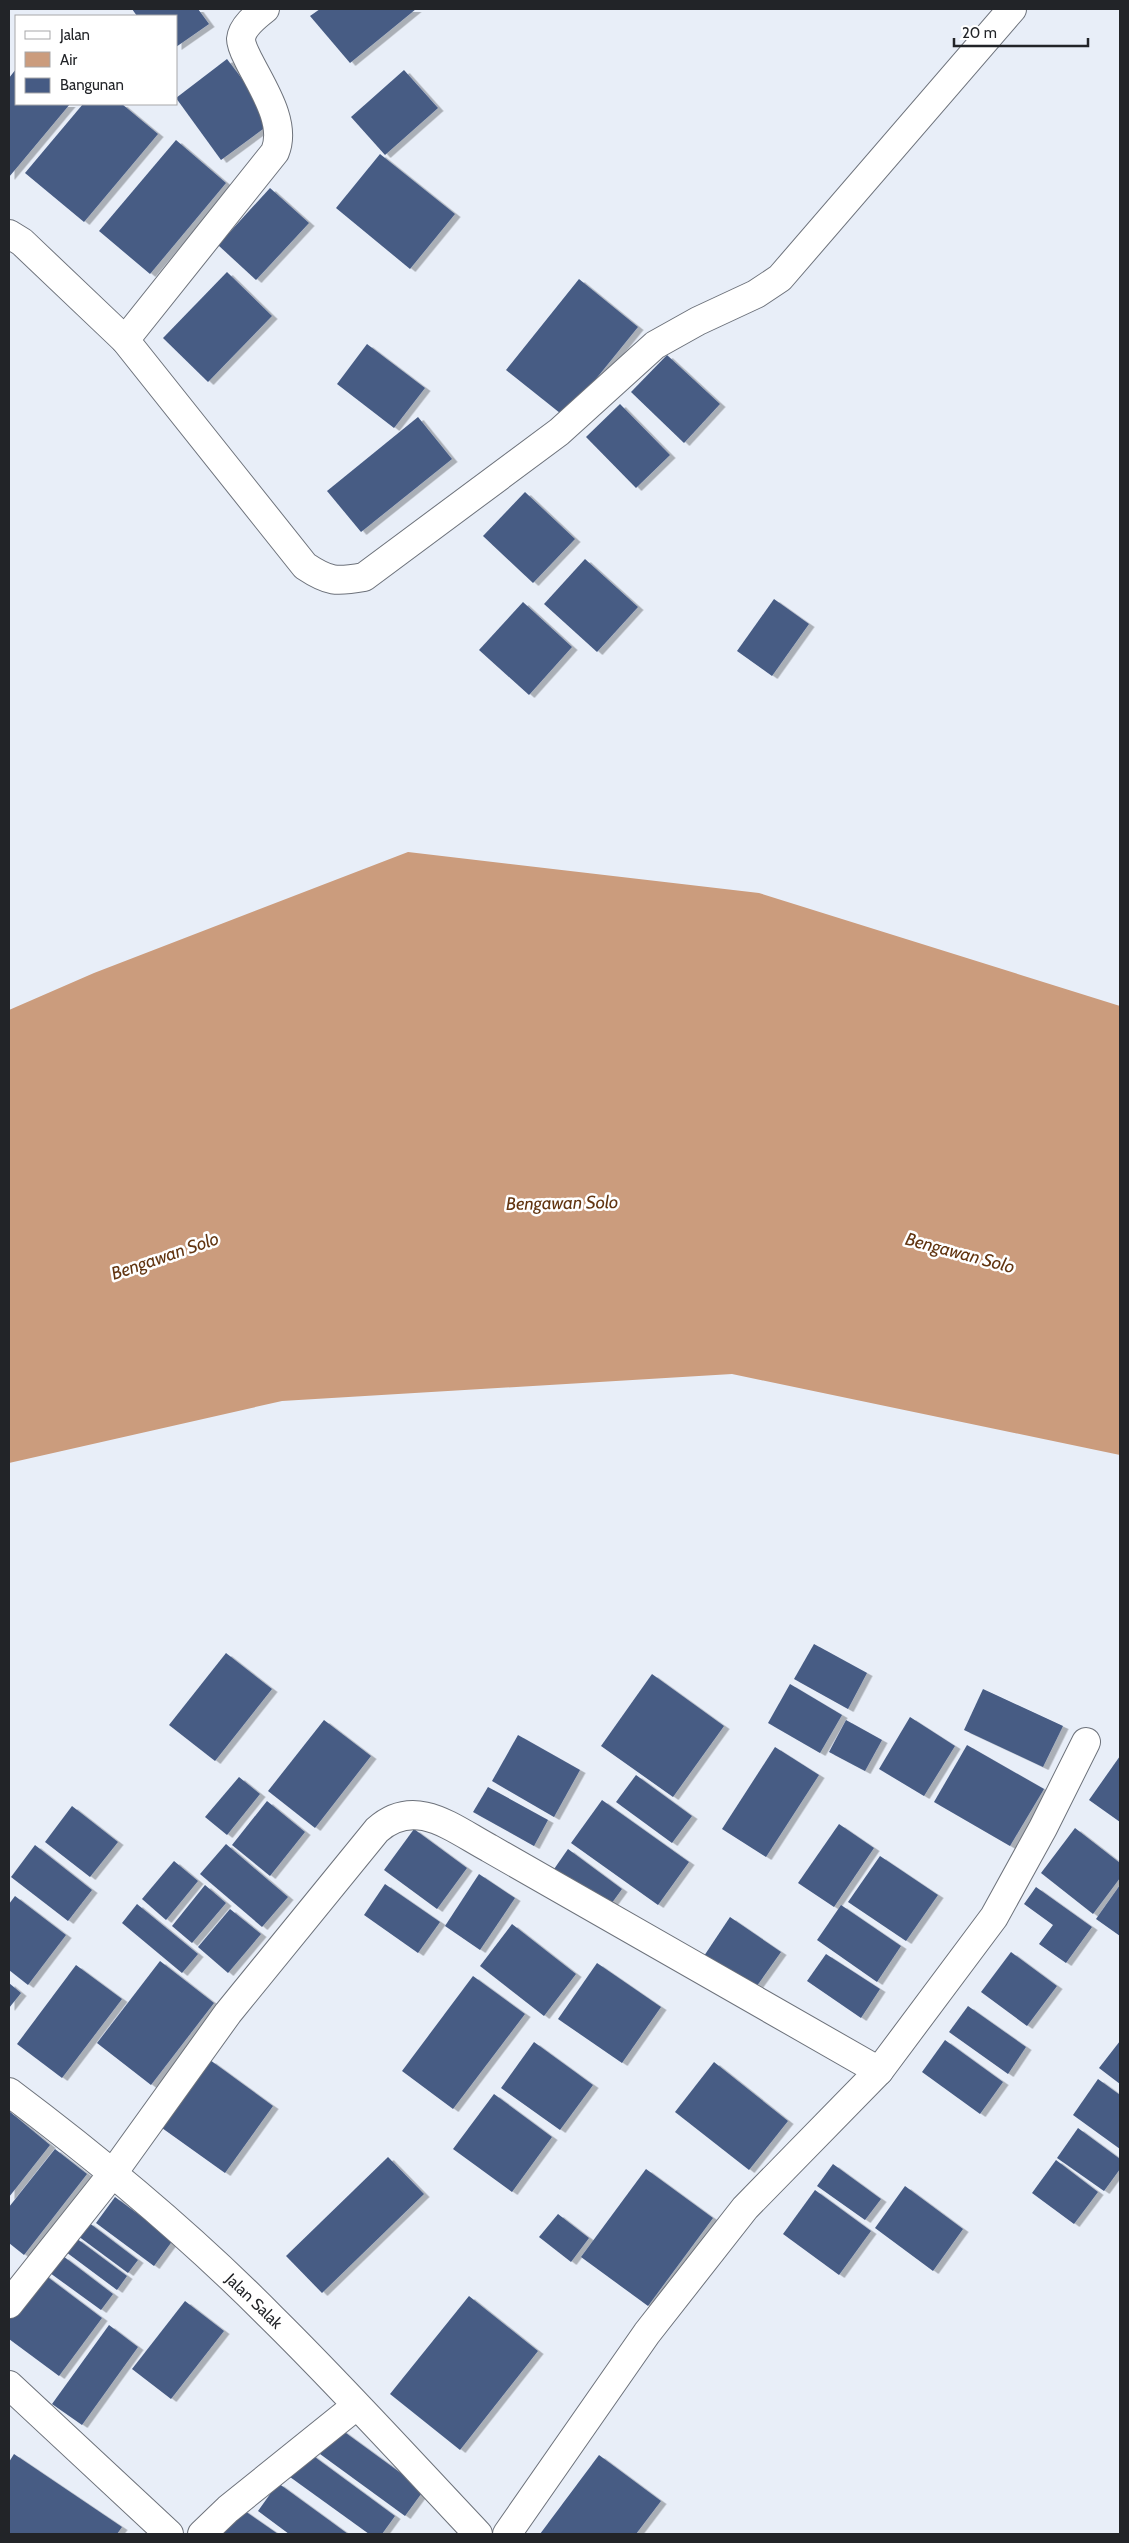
<svg xmlns="http://www.w3.org/2000/svg" width="1129" height="2543" viewBox="0 0 1129 2543" font-family="Cabin,sans-serif">
	<defs>
		<filter id="shadow"><feDropShadow dx="5.5" dy="3" stdDeviation="0" flood-color="#0004"/></filter>
	</defs>
	<rect width="100%" height="100%" fill="#e8eef8"/>
	<path fill="#cb9c7d" d="M 408,852 L 759,893 L 1120,1006 L 1120,1455 L 732,1374 L 282,1401 L 9,1463 L 9,1010 L 94,973 Z"/>
	<g fill="#465b84" filter="url(#shadow)">
		<path d="M 132,9 L 198,9 L 209,24 L 176,47 L 176,16 L 137,16 Z"/>
		<path d="M 320,9 L 416,9 L 350,63 L 310,16 Z"/>
		<path d="M 227,59 L 274,121 L 221,160 L 176,98 Z"/>
		<path d="M 16,69 L 16,104 L 70,104 L 9,177 L 9,78 Z"/>
		<path d="M 404,70 L 438,108 L 385,155 L 351,117 Z"/>
		<path d="M 83,104 L 122,104 L 158,134 L 84,222 L 25,173 Z"/>
		<path d="M 176,140 L 226,183 L 150,274 L 99,231 Z"/>
		<path d="M 380,154 L 455,214 L 410,269 L 336,208 Z"/>
		<path d="M 270,188 L 309,223 L 256,280 L 218,245 Z"/>
		<path d="M 227,272 L 272,316 L 208,382 L 163,338 Z"/>
		<path d="M 579,279 L 638,327 L 565,417 L 506,370 Z"/>
		<path d="M 367,344 L 425,388 L 394,428 L 337,384 Z"/>
		<path d="M 667,355 L 720,404 L 684,443 L 631,392 Z"/>
		<path d="M 620,404 L 670,455 L 636,488 L 586,437 Z"/>
		<path d="M 418,417 L 452,459 L 361,532 L 327,491 Z"/>
		<path d="M 525,492 L 575,539 L 533,583 L 483,536 Z"/>
		<path d="M 585,559 L 638,607 L 597,652 L 544,604 Z"/>
		<path d="M 774,599 L 809,624 L 772,676 L 737,651 Z"/>
		<path d="M 523,602 L 572,647 L 529,695 L 479,650 Z"/>
		<path d="M 814,1644 L 867,1673 L 848,1709 L 794,1679 Z"/>
		<path d="M 226,1653 L 272,1689 L 215,1761 L 169,1725 Z"/>
		<path d="M 652,1674 L 724,1726 L 673,1797 L 601,1746 Z"/>
		<path d="M 790,1684 L 842,1715 L 820,1753 L 768,1723 Z"/>
		<path d="M 983,1689 L 1063,1726 L 1043,1767 L 964,1730 Z"/>
		<path d="M 910,1717 L 955,1746 L 924,1796 L 879,1769 Z"/>
		<path d="M 324,1720 L 371,1756 L 315,1828 L 268,1791 Z"/>
		<path d="M 846,1720 L 882,1740 L 865,1771 L 829,1752 Z"/>
		<path d="M 518,1735 L 580,1770 L 554,1817 L 492,1781 Z"/>
		<path d="M 967,1745 L 1044,1789 L 1010,1846 L 934,1802 Z"/>
		<path d="M 775,1747 L 819,1775 L 766,1857 L 722,1829 Z"/>
		<path d="M 1120,1756 L 1120,1822 L 1089,1800 Z"/>
		<path d="M 636,1775 L 692,1816 L 672,1843 L 616,1802 Z"/>
		<path d="M 239,1777 L 260,1794 L 227,1835 L 205,1817 Z"/>
		<path d="M 488,1787 L 548,1820 L 534,1846 L 473,1812 Z"/>
		<path d="M 602,1800 L 689,1862 L 658,1905 L 571,1843 Z"/>
		<path d="M 267,1801 L 305,1832 L 270,1876 L 232,1845 Z"/>
		<path d="M 72,1806 L 118,1842 L 90,1877 L 45,1842 Z"/>
		<path d="M 839,1824 L 874,1848 L 834,1907 L 798,1883 Z"/>
		<path d="M 1075,1828 L 1120,1863 L 1120,1878 L 1093,1914 L 1041,1873 Z"/>
		<path d="M 414,1829 L 467,1868 L 437,1909 L 384,1870 Z"/>
		<path d="M 226,1844 L 288,1897 L 262,1927 L 200,1874 Z"/>
		<path d="M 35,1845 L 92,1890 L 68,1921 L 11,1877 Z"/>
		<path d="M 568,1849 L 622,1889 L 606,1911 L 552,1872 Z"/>
		<path d="M 880,1856 L 938,1895 L 906,1941 L 848,1902 Z"/>
		<path d="M 174,1861 L 198,1881 L 166,1920 L 142,1899 Z"/>
		<path d="M 479,1874 L 515,1898 L 480,1950 L 445,1926 Z"/>
		<path d="M 385,1884 L 440,1922 L 418,1953 L 364,1915 Z"/>
		<path d="M 205,1885 L 226,1903 L 192,1943 L 172,1926 Z"/>
		<path d="M 1120,1885 L 1120,1936 L 1096,1919 Z"/>
		<path d="M 1036,1887 L 1092,1927 L 1066,1963 L 1039,1944 L 1053,1925 L 1024,1904 Z"/>
		<path d="M 15,1896 L 66,1935 L 28,1985 L 9,1970 L 9,1904 Z"/>
		<path d="M 137,1904 L 198,1954 L 182,1973 L 122,1923 Z"/>
		<path d="M 841,1905 L 901,1946 L 877,1982 L 817,1940 Z"/>
		<path d="M 230,1909 L 261,1934 L 228,1973 L 198,1947 Z"/>
		<path d="M 730,1917 L 781,1952 L 754,1990 L 704,1956 Z"/>
		<path d="M 512,1924 L 576,1974 L 544,2016 L 480,1966 Z"/>
		<path d="M 1011,1952 L 1057,1986 L 1027,2026 L 981,1992 Z"/>
		<path d="M 826,1954 L 880,1989 L 861,2018 L 807,1981 Z"/>
		<path d="M 160,1961 L 214,2003 L 151,2085 L 97,2043 Z"/>
		<path d="M 597,1963 L 661,2007 L 622,2063 L 558,2019 Z"/>
		<path d="M 76,1965 L 122,1999 L 62,2078 L 17,2044 Z"/>
		<path d="M 473,1976 L 525,2014 L 453,2109 L 402,2071 Z"/>
		<path d="M 9,1983 L 21,1993 L 9,2008 Z"/>
		<path d="M 968,2006 L 1026,2047 L 1008,2074 L 949,2032 Z"/>
		<path d="M 945,2040 L 1003,2082 L 980,2114 L 922,2072 Z"/>
		<path d="M 1120,2041 L 1120,2084 L 1099,2068 Z"/>
		<path d="M 534,2042 L 593,2085 L 560,2130 L 501,2088 Z"/>
		<path d="M 210,2060 L 273,2106 L 225,2173 L 162,2128 Z"/>
		<path d="M 714,2062 L 788,2121 L 749,2170 L 675,2112 Z"/>
		<path d="M 1098,2079 L 1120,2095 L 1120,2149 L 1073,2115 Z"/>
		<path d="M 494,2094 L 552,2137 L 512,2192 L 453,2149 Z"/>
		<path d="M 9,2111 L 50,2145 L 9,2197 Z"/>
		<path d="M 1078,2128 L 1120,2159 L 1120,2169 L 1104,2191 L 1057,2158 Z"/>
		<path d="M 55,2149 L 87,2174 L 24,2255 L 9,2243 L 9,2207 Z"/>
		<path d="M 388,2157 L 424,2194 L 322,2293 L 286,2256 Z"/>
		<path d="M 1056,2160 L 1098,2192 L 1074,2224 L 1032,2193 Z"/>
		<path d="M 833,2164 L 881,2199 L 865,2220 L 817,2186 Z"/>
		<path d="M 646,2169 L 713,2218 L 648,2306 L 581,2257 Z"/>
		<path d="M 905,2186 L 963,2229 L 933,2271 L 875,2228 Z"/>
		<path d="M 815,2190 L 871,2231 L 839,2275 L 783,2234 Z"/>
		<path d="M 115,2197 L 173,2240 L 154,2266 L 96,2223 Z"/>
		<path d="M 558,2214 L 589,2238 L 571,2262 L 539,2237 Z"/>
		<path d="M 88,2222 L 138,2260 L 128,2273 L 78,2236 Z"/>
		<path d="M 76,2238 L 127,2276 L 117,2290 L 66,2252 Z"/>
		<path d="M 63,2256 L 113,2294 L 101,2310 L 50,2273 Z"/>
		<path d="M 41,2272 L 102,2318 L 59,2376 L 9,2339 L 9,2316 Z"/>
		<path d="M 469,2296 L 538,2351 L 460,2450 L 390,2394 Z"/>
		<path d="M 185,2301 L 224,2331 L 171,2399 L 132,2369 Z"/>
		<path d="M 109,2325 L 138,2347 L 82,2425 L 52,2404 Z"/>
		<path d="M 339,2428 L 424,2490 L 405,2516 L 320,2454 Z"/>
		<path d="M 308,2452 L 395,2516 L 382,2534 L 369,2534 L 290,2477 Z"/>
		<path d="M 14,2454 L 122,2527 L 117,2534 L 9,2534 L 9,2462 Z"/>
		<path d="M 599,2455 L 661,2501 L 636,2534 L 540,2534 Z"/>
		<path d="M 278,2483 L 348,2534 L 289,2534 L 258,2511 Z"/>
		<path d="M 242,2509 L 278,2534 L 223,2534 Z"/>
	</g>
	<g fill="none" stroke-linecap="round" stroke-linejoin="round">
		<g stroke="#6d727b" stroke-width="30">
			<g id="minor">
				<path d="M 9,234 L 22,242 L 125,340 L 305,566 C 329,582 336,582 364,577 L 559,432 L 655,345 L 698,321 L 756,294 L 780,278 L 1012,9"/>
				<path d="M 125,340 L 275,152 C 287,123 262,87 249,61 C 246,55 241,46 241,39 C 242,27 256,16 265,9"/>
				<path d="M 9,2092 C 101,2161 191,2236 272,2318 C 343,2388 410,2462 478,2534"/>
				<path d="M 9,2304 L 113,2173 L 228,2013 L 377,1830 C 415,1796 452,1828 489,1848 L 879,2071"/>
				<path d="M 9,2385 L 169,2534"/>
				<path d="M 202,2534 L 228,2509 L 356,2406"/>
				<path d="M 507,2534 L 647,2333 L 745,2208 L 879,2071 L 994,1917 L 1043,1828 L 1086,1742"/>
			</g>
		</g>
		<use href="#minor" stroke="#fff" stroke-width="28"/>
	</g>
	<g text-anchor="middle" dominant-baseline="central" stroke-width="5" stroke-linejoin="round" paint-order="stroke">
		<g font-size="16" fill="#222428" stroke="#fff">
			<text transform="translate(254 2301) rotate(44)">Jalan Salak</text>
		</g>
		<g font-size="18" font-style="italic" fill="#623511" stroke="#fff">
			<text transform="translate(562 1203) rotate(-1)">Bengawan Solo</text>
			<text transform="translate(960 1253) rotate(15)">Bengawan Solo</text>
			<text transform="translate(165 1256) rotate(-19)">Bengawan Solo</text>
		</g>
	</g>
	<rect width="1129" height="2543" fill="none" stroke="#222428" stroke-width="20"/>
	<rect x="15" y="15" width="162" height="90" fill="#ffffff" stroke="#a7a7a9"/>
	<rect x="25" y="31" width="25" height="8" fill="#ffffff" stroke="#a7a7a9"/>
	<text x="60" y="40" font-size="15" fill="#222428">Jalan</text>
	<rect x="25" y="52" width="25" height="15" fill="#cb9c7d" stroke="#a7a7a9"/>
	<text x="60" y="65" font-size="15" fill="#222428">Air</text>
	<rect x="25" y="78" width="25" height="15" fill="#465b84" stroke="#a7a7a9"/>
	<text x="60" y="90" font-size="15" fill="#222428">Bangunan</text>
	<path d="M954 38v8h134v-8" fill="none" stroke="#222428" stroke-width="2.5"/>
	<text x="962" y="38" font-size="15" fill="#222428" stroke="#ffffff" stroke-width="4" paint-order="stroke">20 m</text>
</svg>
